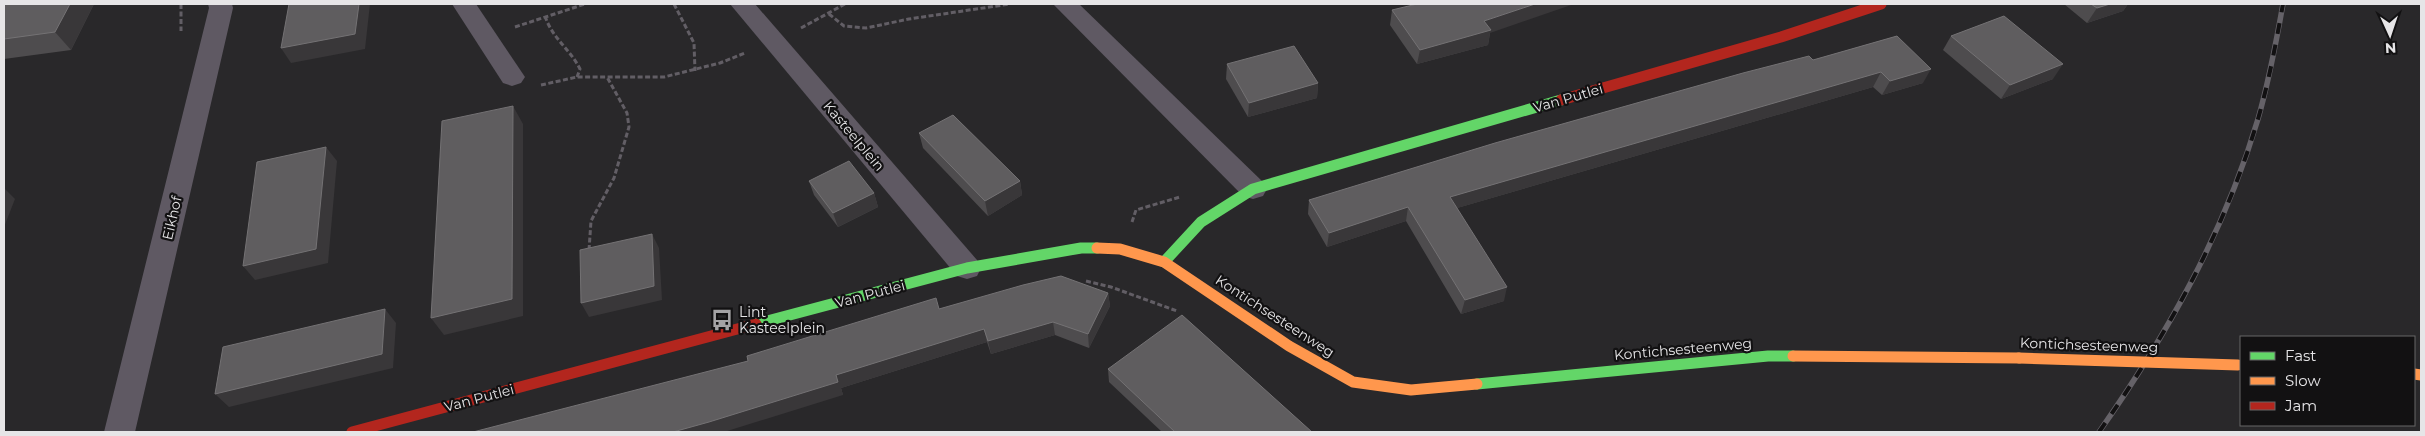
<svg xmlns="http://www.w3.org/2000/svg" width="2425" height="436" viewBox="0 0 2425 436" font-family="Montserrat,sans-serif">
	<rect width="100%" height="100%" fill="#29282a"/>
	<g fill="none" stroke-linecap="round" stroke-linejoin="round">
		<g stroke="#625e65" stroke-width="3" stroke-dasharray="5 2.5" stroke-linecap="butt">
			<path d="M 181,4 L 181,31"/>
			<path d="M 674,4 L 694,43 L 695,71"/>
			<path d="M 829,14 L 844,26 L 866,28 L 909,19 L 1010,4"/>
			<path d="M 545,16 C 552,38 570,49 580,69 L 577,77"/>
			<path d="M 515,27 L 585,4"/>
			<path d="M 801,28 L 845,4"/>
			<path d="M 541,85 L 577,77 L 664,77 L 720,63 L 745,53"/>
			<path d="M 1132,222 L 1136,210 L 1180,197"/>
			<path d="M 589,250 L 591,221 L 614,178 L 629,127 L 627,113 L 607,77"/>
			<path d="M 1086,281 L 1111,287 L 1177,311"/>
		</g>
		<g fill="#5f5963" fill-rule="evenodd">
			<path d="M 208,4 L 232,4 L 233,8 L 135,432 L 104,432 L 209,8 Z"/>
			<path d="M 452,4 L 476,4 L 525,77 L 521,83 L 512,86 L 503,83 Z"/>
			<path d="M 730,4 L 755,4 L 977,260 L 981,268 L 977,276 L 967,279 L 957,276 Z"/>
			<path d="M 1053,4 L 1079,4 L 1263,182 L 1267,189 L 1263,196 L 1253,199 L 1243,196 Z"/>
		</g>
		<g stroke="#63d668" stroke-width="11">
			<path d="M 1164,262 L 1201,222 L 1253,189 L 1561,100"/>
			<path d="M 756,324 L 967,268 L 1081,248 L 1097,248"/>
			<path d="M 1477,384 L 1768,356 L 1793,356"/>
		</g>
		<g stroke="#ff974d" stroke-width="11">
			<path d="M 1097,248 L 1120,249 L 1164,262 L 1289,346 L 1353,382 L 1411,390 L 1477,384"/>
			<path d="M 1793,356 L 2019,358"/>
			<path d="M 2414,374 L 2421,375"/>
		</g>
		<g stroke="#b3261e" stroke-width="11">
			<path d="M 1561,100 L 1781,37 L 1881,4"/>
			<path d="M 352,432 L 756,324"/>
		</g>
		<g stroke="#656268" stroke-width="5.5">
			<path id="rail" d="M 2099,432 C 2167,335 2224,233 2258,119 C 2269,81 2276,43 2283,4"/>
		</g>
		<use href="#rail" stroke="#121112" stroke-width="4" stroke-dasharray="11" stroke-linecap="butt"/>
		<path stroke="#ff974d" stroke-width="11" d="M 2019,358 L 2238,365"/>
	</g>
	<g fill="#4e4c4e">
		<path d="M 4,4 L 94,4 L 71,50 L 4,59 Z"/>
		<path d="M 2064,4 L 2128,4 L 2123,11 L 2087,23 Z"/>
		<path d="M 1392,10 L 1490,33 L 1488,45 L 1417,64 L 1390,25 Z"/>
		<path d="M 1897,36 L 1923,83 L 1882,95 L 1873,87 L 1457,208 L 1504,301 L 1461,314 L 1406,221 L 1327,247 L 1308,214 L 1309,200 L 1813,60 Z"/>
		<path d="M 1951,36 L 2053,79 L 2001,99 L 1943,50 Z"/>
		<path d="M 1227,64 L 1318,83 L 1317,98 L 1248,117 L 1226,79 Z"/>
		<path d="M 919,133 L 1020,181 L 1022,195 L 988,216 L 923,148 Z"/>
		<path d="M 809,181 L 874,193 L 878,207 L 838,227 L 814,195 Z"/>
		<path d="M 1108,293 L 1110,306 L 1089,348 L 1055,335 L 991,354 L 987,342 L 841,388 L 843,395 L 748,361 L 939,309 Z"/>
		<path d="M 1108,369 L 1312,432 L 1162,432 L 1109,382 Z"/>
	</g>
	<g fill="#393739">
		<path d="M 70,4 L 94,4 L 71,50 L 55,32 Z"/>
		<path d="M 359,4 L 370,4 L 365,49 L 291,63 L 281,48 Z"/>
		<path d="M 1535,4 L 1574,4 L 1490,33 L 1488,45 L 1417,64 L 1420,50 L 1484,21 Z"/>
		<path d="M 2110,4 L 2128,4 L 2123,11 L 2087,23 L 2097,8 Z"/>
		<path d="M 2063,64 L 2053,79 L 2001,99 L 2010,85 Z"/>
		<path d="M 1931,69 L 1923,83 L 1882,95 L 1890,81 Z"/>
		<path d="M 1881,72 L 1873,87 L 1447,211 L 1450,197 Z"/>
		<path d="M 1318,83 L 1317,98 L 1248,117 L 1249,103 Z"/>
		<path d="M 513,106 L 523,124 L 523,316 L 444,335 L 431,318 Z"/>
		<path d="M 326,147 L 337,161 L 328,263 L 255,280 L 243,266 Z"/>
		<path d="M 1020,181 L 1022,195 L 988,216 L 985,201 Z"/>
		<path d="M 4,188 L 15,199 L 4,227 Z"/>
		<path d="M 874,193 L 878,207 L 838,227 L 833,213 Z"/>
		<path d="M 1408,207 L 1406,221 L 1327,247 L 1329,233 Z"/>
		<path d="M 652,234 L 659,248 L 662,300 L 589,317 L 581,303 Z"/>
		<path d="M 1507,287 L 1504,301 L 1461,314 L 1465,300 Z"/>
		<path d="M 1108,293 L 1110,306 L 1089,348 L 1088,334 Z"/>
		<path d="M 385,309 L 396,323 L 393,368 L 229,407 L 215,394 Z"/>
		<path d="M 1053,322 L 1055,335 L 991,354 L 988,341 Z"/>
		<path d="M 984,329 L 987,342 L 841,388 L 843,395 L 724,432 L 673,432 L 836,375 Z"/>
	</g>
	<g fill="#5f5d5f" stroke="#747274">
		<path d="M 4,4 L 70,4 L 55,32 L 4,39 Z"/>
		<path d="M 289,4 L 359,4 L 355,34 L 281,48 Z"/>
		<path d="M 1417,4 L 1535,4 L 1484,21 L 1491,30 L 1420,50 L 1392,10 Z"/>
		<path d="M 2091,4 L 2110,4 L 2097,8 Z"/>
		<path d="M 2004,16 L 2063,64 L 2010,85 L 1951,36 Z"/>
		<path d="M 1897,36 L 1931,69 L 1890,81 L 1881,72 L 1450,197 L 1507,287 L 1465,300 L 1408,207 L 1329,233 L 1309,200 L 1495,143 L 1743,73 L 1809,56 L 1813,60 Z"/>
		<path d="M 1294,46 L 1318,83 L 1249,103 L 1227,64 Z"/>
		<path d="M 513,106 L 512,299 L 431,318 L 442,121 Z"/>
		<path d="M 953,115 L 1020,181 L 985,201 L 919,133 Z"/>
		<path d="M 326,147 L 316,249 L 243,266 L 257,162 Z"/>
		<path d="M 849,161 L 874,193 L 833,213 L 809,181 Z"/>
		<path d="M 652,234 L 654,286 L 581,303 L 580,250 Z"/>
		<path d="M 1061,276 L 1108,293 L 1088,334 L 1053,322 L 988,341 L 984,329 L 836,375 L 838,382 L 709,422 L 673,432 L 473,432 L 748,361 L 747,356 L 936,298 L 939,309 L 1023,285 Z"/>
		<path d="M 385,309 L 382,354 L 215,394 L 223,347 Z"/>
		<path d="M 1182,315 L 1312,432 L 1175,432 L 1108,369 Z"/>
	</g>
	<defs>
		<g id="bus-bare" transform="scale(1.725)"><path d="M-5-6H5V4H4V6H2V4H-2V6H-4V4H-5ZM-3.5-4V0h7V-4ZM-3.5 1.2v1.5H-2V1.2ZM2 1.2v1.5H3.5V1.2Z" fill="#a4a3a5" stroke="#121112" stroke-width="2.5" paint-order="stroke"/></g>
	</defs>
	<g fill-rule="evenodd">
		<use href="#bus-bare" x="722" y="320"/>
	</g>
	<g text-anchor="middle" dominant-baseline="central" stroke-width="4.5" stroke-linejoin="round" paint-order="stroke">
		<g font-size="14" fill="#e6e5e7" stroke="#121112">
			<text transform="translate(1568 98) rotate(-16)">Van Putlei</text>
			<text transform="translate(854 136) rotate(50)">Kasteelplein</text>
			<text transform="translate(172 218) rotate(-77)">Eikhof</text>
			<text transform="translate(870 294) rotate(-15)">Van Putlei</text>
			<text transform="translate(1275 316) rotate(33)">Kontichsesteenweg</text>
			<text transform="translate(2089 345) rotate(2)">Kontichsesteenweg</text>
			<text transform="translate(1683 349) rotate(-5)">Kontichsesteenweg</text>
			<text transform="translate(479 398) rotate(-15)">Van Putlei</text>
		</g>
		<g font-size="14" fill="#e6e5e7" stroke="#121112" text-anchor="start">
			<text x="739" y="312">Lint<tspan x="739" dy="16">Kasteelplein</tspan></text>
		</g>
	</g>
	<rect width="2425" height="436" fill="none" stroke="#e6e5e7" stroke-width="10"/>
	<rect x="2240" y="336" width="175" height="90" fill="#121112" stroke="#676667"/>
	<rect x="2250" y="352" width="25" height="8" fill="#63d668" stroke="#676667"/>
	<text x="2285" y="361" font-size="15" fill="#e6e5e7">Fast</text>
	<rect x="2250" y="377" width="25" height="8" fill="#ff974d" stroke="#676667"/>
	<text x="2285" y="386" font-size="15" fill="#e6e5e7">Slow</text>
	<rect x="2250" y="402" width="25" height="8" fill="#b3261e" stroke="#676667"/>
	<text x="2285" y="411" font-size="15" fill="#e6e5e7">Jam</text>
	<g transform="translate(2390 35) rotate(177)" stroke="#121112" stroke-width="4" paint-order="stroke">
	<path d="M0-4L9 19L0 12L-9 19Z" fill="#e6e5e7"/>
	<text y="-8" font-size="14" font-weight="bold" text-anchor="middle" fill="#e6e5e7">N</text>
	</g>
</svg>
